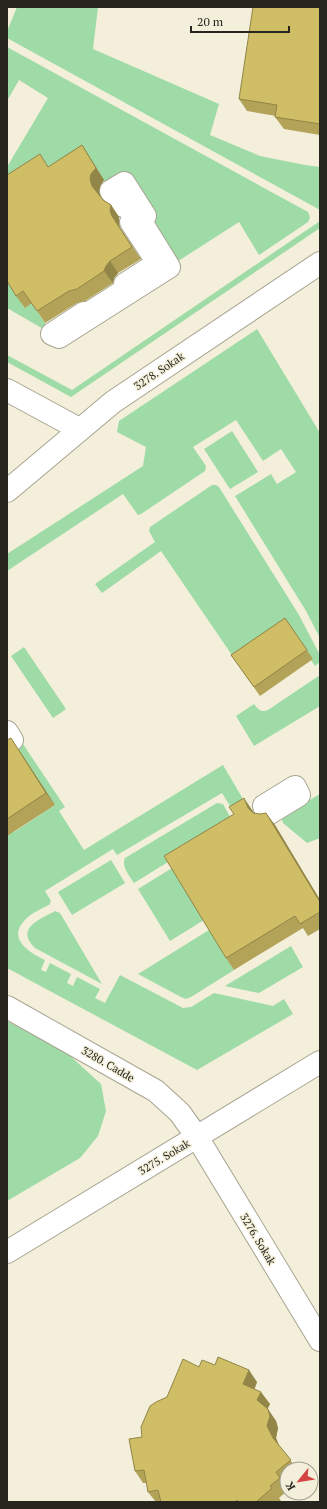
<svg xmlns="http://www.w3.org/2000/svg" width="327" height="1509" viewBox="0 0 327 1509" font-family="'PT Serif',serif">
	<rect width="100%" height="100%" fill="#f3efdb"/>
	<g fill="#9edba6">
		<path d="M 17,7 L 98,7 L 93,49 L 219,104 L 210,135 L 260,156 L 305,165 L 320,167 L 320,210 L 7,38 L 7,28 L 8,29 Z"/>
		<path d="M 7,47 L 308,212 L 310,217 L 308,222 L 259,255 L 239,222 L 169,267 L 111,191 L 90,158 L 7,208 L 7,167 L 48,98 L 19,80 L 7,101 Z"/>
		<path d="M 320,221 L 320,228 L 71,397 L 7,362 L 7,355 L 72,390 Z"/>
		<path d="M 7,280 L 24,307 L 32,303 L 52,334 L 7,308 Z"/>
		<path d="M 257,329 L 320,433 L 320,638 L 306,611 L 235,496 L 271,474 L 277,484 L 296,472 L 281,449 L 263,461 L 236,420 L 193,447 L 206,466 L 205,471 L 141,514 L 138,515 L 123,494 L 7,571 L 7,554 L 143,466 L 146,447 L 117,432 L 119,421 Z"/>
		<path d="M 232,431 L 258,472 L 230,489 L 204,449 Z"/>
		<path d="M 212,485 L 216,485 L 219,487 L 299,615 L 320,655 L 320,662 L 315,666 L 311,660 L 313,659 L 238,664 L 161,551 L 102,593 L 95,584 L 155,542 L 149,531 L 150,527 Z"/>
		<path d="M 24,647 L 66,709 L 53,718 L 11,656 Z"/>
		<path d="M 320,675 L 320,706 L 254,746 L 236,716 L 254,704 C 258,709 261,713 268,710 Z"/>
		<path d="M 12,740 L 21,741 L 65,807 L 59,811 L 84,850 L 223,765 L 250,811 L 238,819 L 222,793 L 117,855 L 113,849 L 45,891 L 51,901 L 49,905 C 41,909 31,913 25,920 C 6,939 31,953 45,960 L 41,970 L 46,972 L 50,963 L 71,974 L 67,983 L 73,986 L 77,977 L 100,989 L 95,998 L 105,1003 L 120,975 L 183,1008 L 191,1007 L 214,993 L 273,1006 L 284,999 L 293,1014 L 197,1070 L 7,968 L 7,828 L 14,832 L 55,805 Z"/>
		<path d="M 320,794 L 320,838 L 307,843 L 283,823 L 282,819 L 284,815 Z"/>
		<path d="M 217,803 L 223,804 L 233,822 L 134,883 C 130,876 121,867 125,858 Z"/>
		<path d="M 111,860 L 125,883 L 72,915 L 58,892 Z"/>
		<path d="M 172,868 L 204,920 L 170,941 L 138,889 Z"/>
		<path d="M 55,911 L 60,913 L 102,984 L 35,948 C 15,928 39,920 55,911 Z"/>
		<path d="M 209,930 L 234,970 L 191,997 L 186,999 L 181,997 L 138,974 Z"/>
		<path d="M 291,946 L 303,967 L 259,993 L 225,986 Z"/>
		<path d="M 7,1021 L 68,1054 L 101,1084 L 106,1111 L 98,1136 L 80,1158 L 7,1201 Z"/>
	</g>
	<g fill="none" stroke-linecap="round" stroke-linejoin="round">
		<g stroke="#a7a491" stroke-width="24">
			<g id="street">
				<path d="M 124,183 L 145,216 L 140,220 L 169,267 L 59,337 L 52,334 L 84,313 L 86,315 L 128,288 L 125,284 L 158,263 L 131,222 L 135,219 L 125,203 L 121,205 L 111,191 Z"/>
				<path d="M 7,390 L 79,429"/>
				<path d="M 7,491 L 113,402 L 320,263"/>
				<path d="M 7,732 L 12,740 L 7,744"/>
				<path d="M 295,787 L 299,795 L 268,814 L 264,806 Z"/>
				<path d="M 7,1007 L 156,1091 L 180,1113 L 197,1137 L 320,1340"/>
				<path d="M 7,1252 L 320,1062"/>
			</g>
		</g>
		<use href="#street" stroke="#fff" stroke-width="22"/>
	</g>
	<g fill="#b2a358">
		<path d="M 320,7 L 320,135 L 284,129 L 275,117 L 276,116 L 247,111 L 239,99 Z"/>
		<path d="M 82,145 L 104,180 L 100,186 L 99,192 L 101,198 L 103,200 L 111,205 L 119,217 L 119,223 L 120,229 L 141,259 L 118,273 L 114,278 L 113,283 L 85,301 L 77,303 L 45,323 L 32,303 L 25,308 L 16,296 L 49,167 Z"/>
		<path d="M 285,618 L 313,659 L 260,696 L 231,655 Z"/>
		<path d="M 7,740 L 19,750 L 55,805 L 7,836 Z"/>
		<path d="M 252,810 L 254,813 L 275,825 L 320,900 L 320,929 L 308,936 L 303,928 L 234,970 L 226,958 Z"/>
		<path d="M 199,1367 L 257,1382 L 254,1389 L 270,1404 L 267,1409 L 276,1421 L 278,1428 L 276,1438 L 279,1446 L 297,1469 L 287,1469 L 287,1482 L 285,1484 L 287,1487 L 287,1491 L 279,1498 L 281,1501 L 279,1502 L 156,1502 L 148,1492 L 147,1483 L 143,1483 L 135,1471 L 142,1437 L 167,1397 Z"/>
	</g>
	<g fill="#918547">
		<path d="M 82,145 L 104,180 L 100,186 L 99,192 L 101,198 L 92,186 Z"/>
		<path d="M 111,205 L 119,217 L 119,223 L 120,229 L 141,259 L 112,216 L 110,211 Z"/>
		<path d="M 110,261 L 118,273 L 114,278 L 113,283 L 104,271 L 106,266 Z"/>
		<path d="M 11,738 L 19,750 L 55,805 L 46,793 Z"/>
		<path d="M 244,798 L 252,810 L 257,820 L 248,808 Z"/>
		<path d="M 266,813 L 275,825 L 320,900 L 320,902 Z"/>
		<path d="M 249,1370 L 257,1382 L 252,1396 L 243,1384 Z"/>
		<path d="M 261,1392 L 270,1404 L 266,1412 L 257,1400 Z"/>
		<path d="M 268,1409 L 276,1421 L 278,1428 L 276,1438 L 281,1450 L 273,1438 L 267,1426 Z"/>
	</g>
	<g fill="#cfbe66" stroke="#918547">
		<path d="M 253,7 L 320,7 L 320,124 L 275,117 L 277,105 L 239,99 Z"/>
		<path d="M 82,145 L 96,168 L 91,174 L 90,179 L 92,186 L 103,200 L 111,205 L 110,211 L 112,216 L 132,247 L 110,261 L 106,266 L 104,271 L 77,289 L 69,291 L 37,311 L 23,291 L 16,296 L 7,281 L 7,175 L 40,154 L 48,167 Z"/>
		<path d="M 285,618 L 307,650 L 254,687 L 231,655 Z"/>
		<path d="M 11,738 L 46,793 L 7,819 L 7,740 Z"/>
		<path d="M 244,798 L 248,808 L 253,813 L 260,814 L 266,813 L 320,902 L 320,912 L 300,924 L 295,916 L 226,958 L 164,856 L 234,814 L 229,807 Z"/>
		<path d="M 218,1357 L 249,1370 L 243,1384 L 261,1392 L 257,1400 L 268,1409 L 270,1416 L 267,1426 L 273,1438 L 291,1460 L 276,1472 L 280,1478 L 270,1486 L 272,1488 L 256,1502 L 238,1502 L 237,1500 L 235,1502 L 161,1502 L 158,1490 L 148,1492 L 144,1470 L 135,1471 L 129,1439 L 142,1437 L 141,1427 L 150,1406 L 156,1402 L 167,1397 L 183,1359 L 199,1367 L 202,1360 L 215,1365 Z"/>
	</g>
	<g text-anchor="middle" dominant-baseline="central" stroke-width="3" stroke-linejoin="round" paint-order="stroke">
		<g font-size="11" fill="#27261e" stroke="#f3efdb">
			<text transform="translate(159 371) rotate(-34)">3278. Sokak</text>
			<text transform="translate(108 1064) rotate(30)">3280. Cadde</text>
			<text transform="translate(164 1157) rotate(-31)">3275. Sokak</text>
			<text transform="translate(258 1239) rotate(59)">3276. Sokak</text>
		</g>
	</g>
	<rect width="327" height="1509" fill="none" stroke="#27261e" stroke-width="16"/>
	<g transform="translate(299 1481) rotate(240)"><circle r="19" fill="#f3efdb" stroke="#a19f8f"/>
	<path d="M0-3L7 15L0 10L-7 15Z" fill="#d44542"/>
	<text y="-6" font-size="11" font-weight="bold" text-anchor="middle" fill="#27261e">K</text>
	</g>
	<path d="M191 26v6h98v-6" fill="none" stroke="#27261e" stroke-width="2"/>
	<text x="197" y="26" font-size="12" fill="#27261e" stroke="#f3efdb" stroke-width="3" paint-order="stroke">20 m</text>
</svg>
